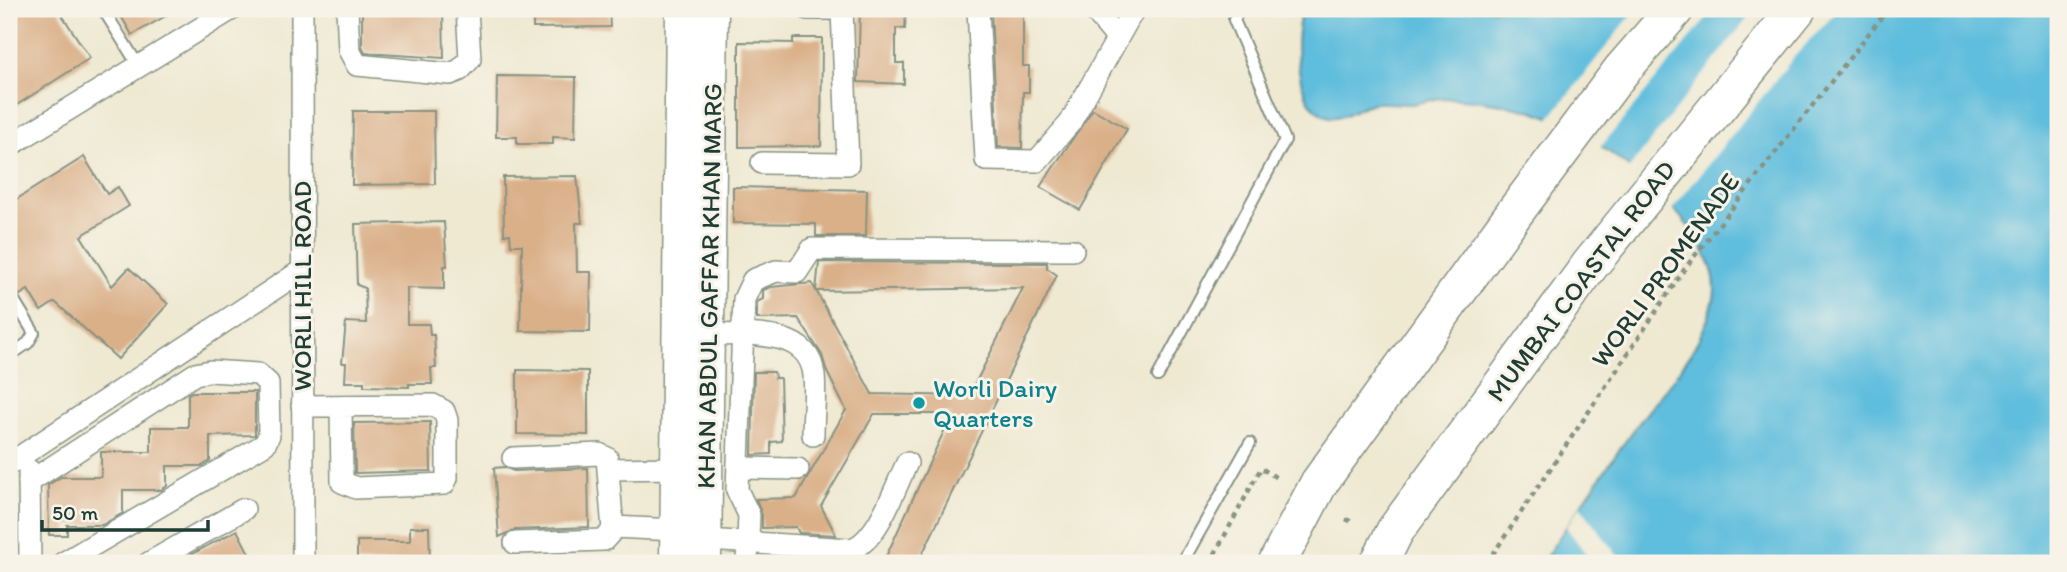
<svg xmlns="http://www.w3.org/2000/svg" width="2067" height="572" viewBox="0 0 2067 572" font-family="Itim,sans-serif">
	<rect width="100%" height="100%" fill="#f7f3e8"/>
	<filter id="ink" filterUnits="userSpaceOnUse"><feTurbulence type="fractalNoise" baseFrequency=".0143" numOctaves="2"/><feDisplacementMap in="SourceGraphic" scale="14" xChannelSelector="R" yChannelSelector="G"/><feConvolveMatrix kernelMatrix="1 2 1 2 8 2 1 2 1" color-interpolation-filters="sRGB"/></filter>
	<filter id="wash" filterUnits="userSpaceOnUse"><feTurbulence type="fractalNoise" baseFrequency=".00686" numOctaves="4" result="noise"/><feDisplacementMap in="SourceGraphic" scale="28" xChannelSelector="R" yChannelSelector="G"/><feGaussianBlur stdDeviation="1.57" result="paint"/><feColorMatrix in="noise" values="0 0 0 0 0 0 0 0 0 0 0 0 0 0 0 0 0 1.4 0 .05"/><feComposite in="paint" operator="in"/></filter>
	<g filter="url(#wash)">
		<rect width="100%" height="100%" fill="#efe9d2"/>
		<path fill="#5ebddd" stroke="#3e7d88" stroke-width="2" d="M 1303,9 L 2058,9 L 2058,563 L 1542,563 C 1572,518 1603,472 1635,428 C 1664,390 1704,347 1714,298 C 1727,234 1603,139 1552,118 C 1523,105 1475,99 1443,98 C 1433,98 1422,103 1412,104 C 1403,104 1394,103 1386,103 C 1381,103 1374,102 1370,104 C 1357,107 1345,119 1330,117 C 1294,110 1292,34 1303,9 Z"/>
		<g fill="#efe9d2">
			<path d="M 1636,9 L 1714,9 L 1599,149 L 1548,120 Z"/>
			<path d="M 1755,9 L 1839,9 L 1794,57 L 1671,211 L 1627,171 Z"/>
			<path d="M 1580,506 L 1623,563 L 1593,563 L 1566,527 Z"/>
		</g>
		<g id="blocks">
			<g fill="#dab089">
				<path d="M 9,9 L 58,9 L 90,58 L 9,110 Z"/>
				<path d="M 117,9 L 178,9 L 132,35 Z"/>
				<path d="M 362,9 L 443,9 L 444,58 L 365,53 L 362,46 Z"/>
				<path d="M 533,9 L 609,9 L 610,27 L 533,28 Z"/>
				<path d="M 860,9 L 906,9 L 905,29 L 896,28 L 896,63 L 904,63 L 904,84 L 858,82 Z"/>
				<path d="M 991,9 L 1023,10 L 1023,66 L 1029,66 L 1029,92 L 1023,92 L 1022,148 L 998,147 Z"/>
				<path d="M 793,38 L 822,38 L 821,146 L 739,147 L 739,42 L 793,43 Z"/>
				<path d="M 497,76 L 576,77 L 575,138 L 553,137 L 553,144 L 517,144 L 517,137 L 496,137 Z"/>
				<path d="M 1093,109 L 1127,129 L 1080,210 L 1040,187 Z"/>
				<path d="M 353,111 L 434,111 L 435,184 L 352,185 Z"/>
				<path d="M 84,157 L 107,194 L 118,187 L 129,206 L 81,236 L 112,286 L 129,268 L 168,304 L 118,359 L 55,302 L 41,311 L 28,290 L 20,295 L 9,284 L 9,204 Z"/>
				<path d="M 577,176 L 582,223 L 576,223 L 577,272 L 591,272 L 590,332 L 520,331 L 522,245 L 511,245 L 510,234 L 504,235 L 503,177 Z"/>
				<path d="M 733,187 L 867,190 L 866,236 L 816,236 L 816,224 L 733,223 Z"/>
				<path d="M 444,222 L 447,266 L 444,266 L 444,289 L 407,288 L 407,324 L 429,324 L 430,335 L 434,335 L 436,368 L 431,368 L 432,384 L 409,384 L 409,387 L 364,386 L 364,382 L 345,382 L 346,363 L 342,363 L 346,322 L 366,323 L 365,288 L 357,285 L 355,224 Z"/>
				<path d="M 819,262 L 1047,263 L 1047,268 L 1057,275 L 918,563 L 883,563 L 952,414 L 874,414 L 821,506 L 836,535 L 799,533 L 796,527 L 762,528 L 762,515 L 756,499 L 796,498 L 846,410 L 827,372 L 822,355 L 798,318 L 757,319 L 757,302 L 763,299 L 763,290 L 771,287 L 812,283 L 872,394 L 969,396 L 1023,288 L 816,291 Z"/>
				<path d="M 517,370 L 588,371 L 588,435 L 517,434 Z"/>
				<path d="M 754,372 L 774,372 L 775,378 L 780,378 L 782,441 L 771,442 L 771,454 L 752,455 Z"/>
				<path d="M 192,392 L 255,392 L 255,435 L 210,436 L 210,461 L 202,466 L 167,466 L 167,486 L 161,490 L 123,490 L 123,513 L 102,525 L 67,525 L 67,535 L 49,535 L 48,485 L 61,477 L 101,477 L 101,452 L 151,452 L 151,427 L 188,427 L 188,394 Z"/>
				<path d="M 430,422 L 431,471 L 355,473 L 354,423 Z"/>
				<path d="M 504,467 L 514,471 L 588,468 L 589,527 L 515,530 L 499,537 L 494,468 Z"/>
				<path d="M 410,527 L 429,527 L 430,563 L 357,563 L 357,541 L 410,541 Z"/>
				<path d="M 237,530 L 254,563 L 175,563 L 190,555 Z"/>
			</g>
		</g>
	</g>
	<g filter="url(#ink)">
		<use href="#blocks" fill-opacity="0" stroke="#879383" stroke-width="2"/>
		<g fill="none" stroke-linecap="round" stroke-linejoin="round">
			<g stroke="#879383" stroke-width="14">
				<g id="lane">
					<path d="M 103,9 L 138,65"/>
					<path d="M 9,292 L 34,333 L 28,343 L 9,356"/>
					<path d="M 1158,376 L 1285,140 L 1234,20 L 1239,9"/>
					<path d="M 1182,563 L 1250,443"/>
				</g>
			</g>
			<g stroke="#879383" stroke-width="24">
				<g id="street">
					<path d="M 302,9 L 303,563"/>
					<path d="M 347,9 L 349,50 L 357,65 L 450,74 L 460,70 L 470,59 L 467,9"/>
					<path d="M 808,9 L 842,9"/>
					<path d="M 978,9 L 986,160 L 1037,161 L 1070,123 L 1134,9"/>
					<path d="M 1093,9 L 1117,38"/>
					<path d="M 9,146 L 232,9"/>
					<path d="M 762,163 L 848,164 L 842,9"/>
					<path d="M 708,335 C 742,335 809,326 814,375 C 816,394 813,416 813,435"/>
					<path d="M 302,406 L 433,405 L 444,411 L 447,420 L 447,478 L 444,484 L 356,488 L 342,482 L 341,406"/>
					<path d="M 513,458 L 599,454 L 607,458 L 613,530 L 604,540 L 515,543"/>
					<path d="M 12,462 L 301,271"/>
					<path d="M 738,468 L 798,469"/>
					<path d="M 609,469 L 676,468"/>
					<path d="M 29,470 L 30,563"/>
					<path d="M 29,482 L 195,374 L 210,371 L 258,374 L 268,383 L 269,435 L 265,444 L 63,563"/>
					<path d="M 613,527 L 676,530"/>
					<path d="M 706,540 L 851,549 C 878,541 895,487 907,463"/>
					<path d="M 149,563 L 244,509"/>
					<path d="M 747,563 L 749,515 L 737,490 L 744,299 L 753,280 L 776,271 L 797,272 L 812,249 L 1073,250"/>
				</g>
			</g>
			<g stroke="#879383" stroke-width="35">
				<g id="primary">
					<path d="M 676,563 L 682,9"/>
					<path d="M 705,563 L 712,9"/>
				</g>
			</g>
			<g stroke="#879383" stroke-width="40">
				<g id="highway">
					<path d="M 1277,563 L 1319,483 L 1515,212 L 1621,71 L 1675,9"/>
					<path d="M 1379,563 L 1395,531 L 1590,265 L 1797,9"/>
				</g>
			</g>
			<g stroke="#879383" stroke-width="4.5" stroke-dasharray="5 5" stroke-linecap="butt">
				<path d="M 1346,519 L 1354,523"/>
				<path d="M 1210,563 L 1261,468 L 1277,478"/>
				<path d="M 1487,563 L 1686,267 L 1888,9"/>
			</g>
			<use href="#lane" stroke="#fff" stroke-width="10"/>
			<use href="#street" stroke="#fff" stroke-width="21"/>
			<use href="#primary" stroke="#fff" stroke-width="32"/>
			<use href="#highway" stroke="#fff" stroke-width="37"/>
		</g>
	</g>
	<circle fill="#0f9aa8" stroke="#f7f3e8" stroke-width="2.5" cx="919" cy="403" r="7"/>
	<g text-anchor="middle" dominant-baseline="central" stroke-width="6" stroke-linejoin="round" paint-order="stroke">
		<g font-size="26" fill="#1f3d34" stroke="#f7f3e8">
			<text transform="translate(1665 270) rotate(-54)">WORLI PROMENADE</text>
			<text transform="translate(1581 281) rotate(-53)">MUMBAI COASTAL ROAD</text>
			<text transform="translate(302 286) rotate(-90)">WORLI HILL ROAD</text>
			<text transform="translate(709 286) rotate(-89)">KHAN ABDUL GAFFAR KHAN MARG</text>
		</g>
		<g font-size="26" fill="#0d838f" stroke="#f7f3e8" text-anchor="start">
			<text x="933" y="388">Worli Dairy<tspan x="933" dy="30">Quarters</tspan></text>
		</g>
	</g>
	<rect width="2067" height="572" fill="none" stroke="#f7f3e8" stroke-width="35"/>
	<path d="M42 520v10h166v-10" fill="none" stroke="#1f3d34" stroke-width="3.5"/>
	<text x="52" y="520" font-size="21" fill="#1f3d34" stroke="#f7f3e8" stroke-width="5" paint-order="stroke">50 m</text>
</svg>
